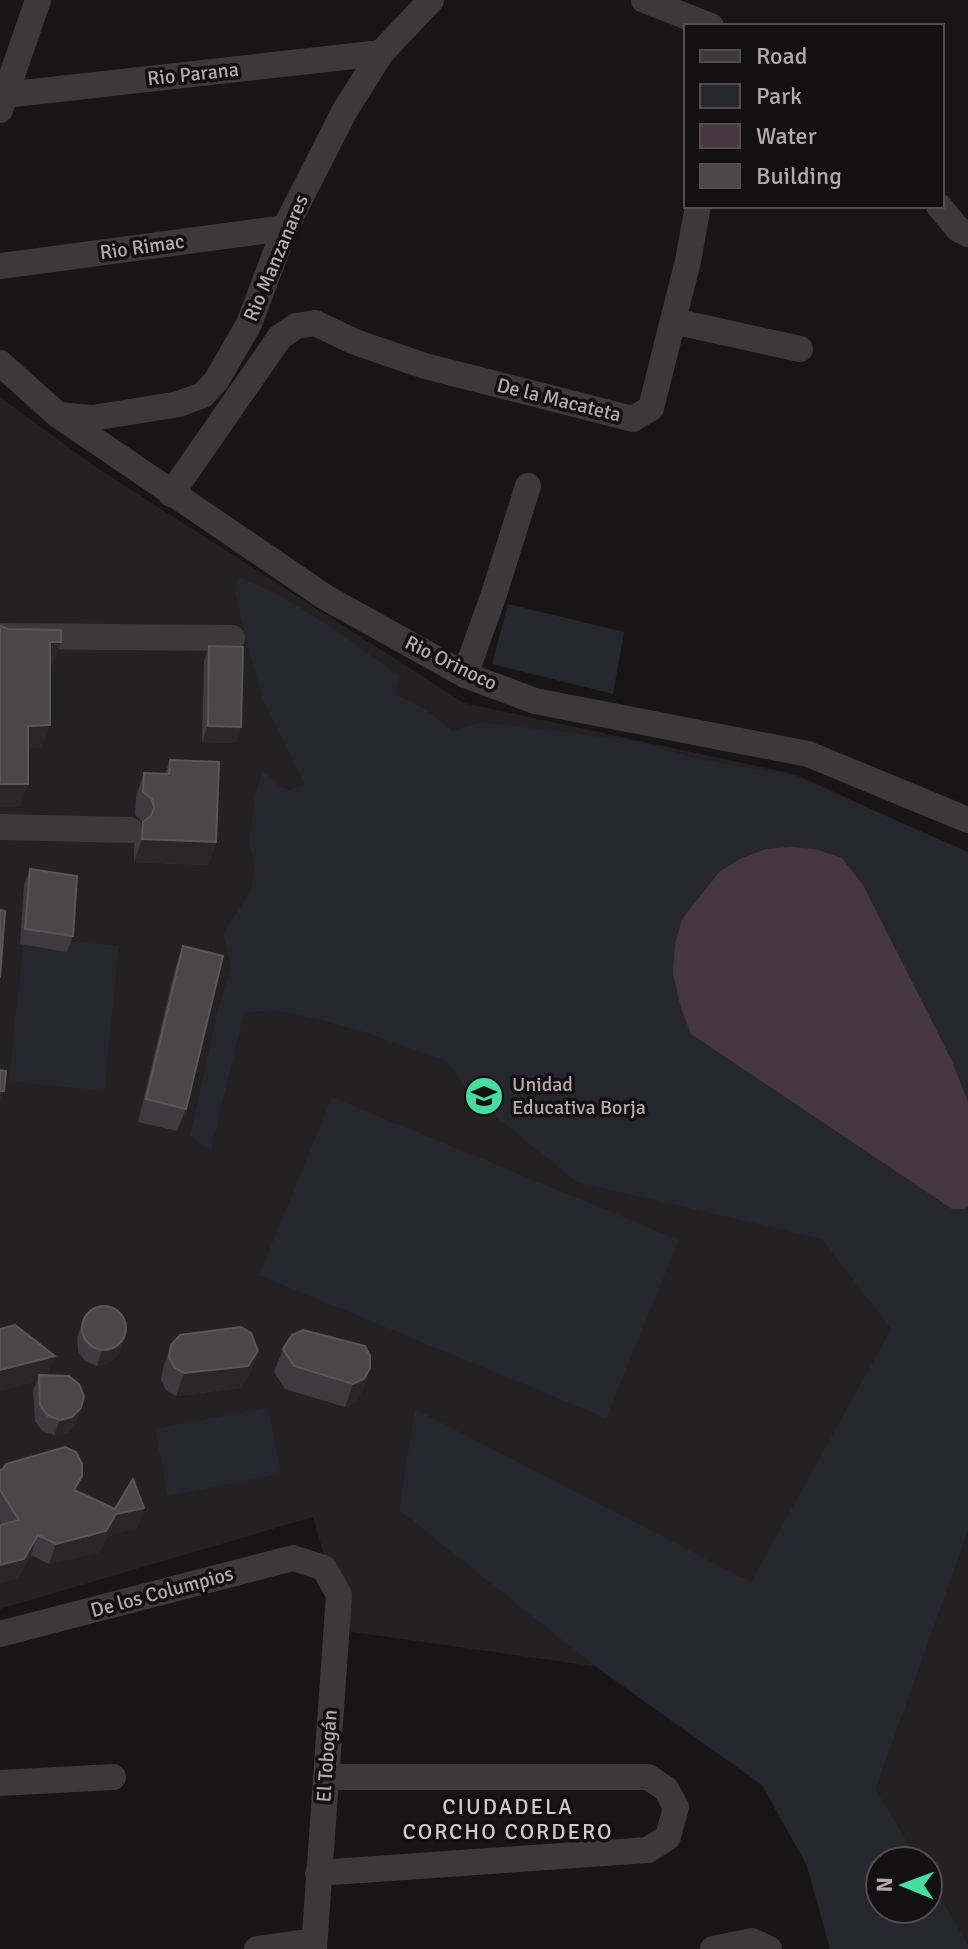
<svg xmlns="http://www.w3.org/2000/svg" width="968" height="1949" viewBox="0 0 968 1949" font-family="Signika,sans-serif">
	<rect width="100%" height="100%" fill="#171515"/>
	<g fill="#242122">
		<path d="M 0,397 L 94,466 L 464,703 L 798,775 L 968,854 L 968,1337 L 775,1692 L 346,1631 L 313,1517 L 0,1609 Z"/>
		<path d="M 968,1532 L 968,1944 L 928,1876 L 928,1861 L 919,1861 L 876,1789 Z"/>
	</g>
	<g fill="#26262e">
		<path d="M 239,577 C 297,599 348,640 399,675 L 395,694 L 425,709 L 452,731 L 481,722 L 642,742 L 694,758 L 795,776 L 968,852 L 968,1532 L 876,1789 L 919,1861 L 880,1861 L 880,1909 L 928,1909 L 928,1876 L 968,1944 L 968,1949 L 830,1949 L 807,1866 L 762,1785 L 596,1667 L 399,1510 L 415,1409 L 751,1582 L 891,1329 L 822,1239 L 577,1182 L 474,1099 L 446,1061 L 364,1032 L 318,1019 L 274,1010 L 244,1013 L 211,1150 L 190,1136 L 217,1014 L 231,966 L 223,933 L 251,891 L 255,866 L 249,843 L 254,802 L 262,771 L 281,787 L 289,790 L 305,785 L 263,700 L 250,655 L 234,588 Z"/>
		<path d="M 508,604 L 624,632 L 613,694 L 492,664 Z"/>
		<path d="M 24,936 L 119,946 L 104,1091 L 9,1081 Z"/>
		<path d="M 332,1097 L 679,1240 L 606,1418 L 259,1275 Z"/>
		<path d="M 268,1407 L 281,1474 L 168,1496 L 155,1429 Z"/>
	</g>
	<path fill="#45363f" d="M 790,847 L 815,849 L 842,858 L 863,885 L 952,1061 L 968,1102 L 968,1207 L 964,1209 L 952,1209 L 691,1034 L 681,1008 L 673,974 L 675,944 L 682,919 L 720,871 L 742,858 L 766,849 Z"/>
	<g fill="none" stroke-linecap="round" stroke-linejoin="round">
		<g stroke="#3d393a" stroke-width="26">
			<path d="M 644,0 L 711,26"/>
			<path d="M 5,95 L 381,53"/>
			<path d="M 0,110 L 38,0"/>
			<path d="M 939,206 L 958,229 L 968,234"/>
			<path d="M 0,266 L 285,228"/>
			<path d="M 673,321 L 800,349"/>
			<path d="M 0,363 L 58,415 L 325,597 L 465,675 L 535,701 L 808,754 L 968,820"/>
			<path d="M 58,415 L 93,418 L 179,404 L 203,395 L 216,381 L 249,324 L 285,228 L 344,112 L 381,53 L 431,0"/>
			<path d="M 171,494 L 280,337 L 296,326 L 315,323 L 355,342 L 425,366 L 633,419 L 651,408 L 688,261 L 698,206"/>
			<path d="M 0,636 L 232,638"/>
			<path d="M 465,675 L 494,594 L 528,486"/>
			<path d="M 0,827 L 130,830"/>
			<path d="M 0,1634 L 293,1558 L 324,1568 L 339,1595 L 314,1949"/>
			<path d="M 0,1783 L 113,1777"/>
			<path d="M 318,1873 L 648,1850 L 668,1837 L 676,1807 L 666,1789 L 648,1777 L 326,1777"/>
			<path d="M 257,1949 L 313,1941"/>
			<path d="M 713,1949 L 752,1941 L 769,1949"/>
		</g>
	</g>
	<g fill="#3f3a3d">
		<path d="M 209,646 L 236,743 L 202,742 L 204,661 Z"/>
		<path d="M 170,760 L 216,842 L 208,865 L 134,862 L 134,845 L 143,822 L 135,815 L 136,796 L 144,773 L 165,774 Z"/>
		<path d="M 30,869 L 73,936 L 67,952 L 20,944 L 24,885 Z"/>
		<path d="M 183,946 L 186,1109 L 177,1131 L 138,1122 L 175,969 Z"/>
		<path d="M 82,1323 L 124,1338 L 118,1354 L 109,1363 L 97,1366 L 85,1361 L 78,1351 L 77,1338 Z"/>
		<path d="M 171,1345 L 258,1351 L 250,1374 L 239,1388 L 176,1396 L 166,1390 L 161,1380 L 163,1368 Z"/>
		<path d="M 283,1349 L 370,1368 L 362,1391 L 355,1402 L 345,1407 L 285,1389 L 274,1372 Z"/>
		<path d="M 55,1356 L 47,1375 L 81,1408 L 75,1424 L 66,1433 L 54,1435 L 42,1431 L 35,1421 L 33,1390 L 37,1381 L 0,1391 Z"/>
		<path d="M 0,1470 L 76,1491 L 115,1509 L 144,1508 L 137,1528 L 109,1534 L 99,1552 L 49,1564 L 31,1555 L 17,1579 L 0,1521 Z"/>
	</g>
	<g fill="#2a2628">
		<path d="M 50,642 L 61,642 L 53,665 L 42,665 Z"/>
		<path d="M 50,725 L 42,748 L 20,748 L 28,726 Z"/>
		<path d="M 208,726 L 241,727 L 236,743 L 202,742 Z"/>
		<path d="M 0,784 L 28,784 L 20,807 L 0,807 Z"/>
		<path d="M 142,839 L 216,842 L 208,865 L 134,862 Z"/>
		<path d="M 0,1091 L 4,1091 L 0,1102 Z"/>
		<path d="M 124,1338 L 118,1354 L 109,1363 L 97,1366 L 102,1350 Z"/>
		<path d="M 258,1351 L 250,1374 L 239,1388 L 176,1396 L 184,1373 Z"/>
		<path d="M 55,1356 L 46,1378 L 39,1375 L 37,1381 L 0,1391 L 0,1370 Z"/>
		<path d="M 370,1368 L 362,1391 L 355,1402 L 345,1407 L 353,1384 Z"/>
		<path d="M 81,1408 L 75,1424 L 66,1433 L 54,1435 L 60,1420 Z"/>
		<path d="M 144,1508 L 137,1528 L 109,1534 L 99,1552 L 49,1564 L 56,1544 L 116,1514 Z"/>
		<path d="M 38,1535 L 31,1555 L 17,1579 L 0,1584 L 0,1565 Z"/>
	</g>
	<g fill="#4c4649" stroke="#5c5659" stroke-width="2">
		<path d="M 0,626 L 8,629 L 61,630 L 61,642 L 50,642 L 50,725 L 28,726 L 28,784 L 0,784 Z"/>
		<path d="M 209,646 L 243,647 L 241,727 L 208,726 Z"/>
		<path d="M 170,760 L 219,762 L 216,842 L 142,839 L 143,822 L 151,816 L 154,808 L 152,799 L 143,792 L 144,773 L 169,774 Z"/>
		<path d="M 30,869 L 77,876 L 73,936 L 25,929 Z"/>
		<path d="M 0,910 L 5,911 L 0,978 Z"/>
		<path d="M 183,946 L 223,956 L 186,1109 L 146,1099 Z"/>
		<path d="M 0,1070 L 6,1071 L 4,1091 L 0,1091 Z"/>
		<circle cx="104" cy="1328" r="22"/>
		<path d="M 15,1325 L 55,1356 L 0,1370 L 0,1329 Z"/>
		<path d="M 241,1327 L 251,1333 L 258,1351 L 248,1366 L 184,1373 L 174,1367 L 169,1357 L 171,1345 L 180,1335 Z"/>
		<path d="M 303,1330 L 365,1346 L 370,1356 L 370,1368 L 364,1379 L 353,1384 L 294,1366 L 283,1349 L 292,1335 Z"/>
		<path d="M 39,1375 L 69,1376 L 79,1384 L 84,1396 L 81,1408 L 72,1417 L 60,1420 L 48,1416 L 40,1405 Z"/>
		<path d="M 65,1447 L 76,1452 L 82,1464 L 82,1476 L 74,1490 L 115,1509 L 133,1479 L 144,1508 L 116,1514 L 106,1531 L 56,1544 L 38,1535 L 24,1559 L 0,1565 L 0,1525 L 19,1520 L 0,1490 L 0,1470 L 2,1470 L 6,1464 Z"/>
	</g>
	<defs>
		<g id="school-disc" transform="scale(2)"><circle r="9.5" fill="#46dea0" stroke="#121010"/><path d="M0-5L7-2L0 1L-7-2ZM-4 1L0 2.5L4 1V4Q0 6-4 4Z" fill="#111"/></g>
	</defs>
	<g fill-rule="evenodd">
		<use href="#school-disc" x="484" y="1096"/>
	</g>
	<g text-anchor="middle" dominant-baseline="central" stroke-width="7" stroke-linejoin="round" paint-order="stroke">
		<g font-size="20" fill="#b6a9ae" stroke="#121010">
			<text transform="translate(193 74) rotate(-6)">Rio Parana</text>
			<text transform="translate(142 247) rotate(-8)">Rio Rimac</text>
			<text transform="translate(276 258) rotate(-67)">Rio Manzanares</text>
			<text transform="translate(559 400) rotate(14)">De la Macateta</text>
			<text transform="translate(451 663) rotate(26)">Rio Orinoco</text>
			<text transform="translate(162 1592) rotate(-15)">De los Columpios</text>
			<text transform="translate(327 1756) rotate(-86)">El Tobogán</text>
		</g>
		<g font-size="20" fill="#b6a9ae" stroke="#121010" text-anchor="start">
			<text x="512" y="1084">Unidad<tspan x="512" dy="23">Educativa Borja</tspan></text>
		</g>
		<g font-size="22" letter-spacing="2" fill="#d2c9cc" stroke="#121010">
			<text x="508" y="1806">CIUDADELA<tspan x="508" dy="25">CORCHO CORDERO</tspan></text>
		</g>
	</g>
	<rect x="684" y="24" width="260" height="184" fill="#121010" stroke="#544d4f" stroke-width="2"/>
	<rect x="700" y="50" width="40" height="12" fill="#3d393a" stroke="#544d4f" stroke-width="2"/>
	<text x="756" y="64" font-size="24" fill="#b6a9ae">Road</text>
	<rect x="700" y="84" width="40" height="24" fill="#26262e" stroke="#544d4f" stroke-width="2"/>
	<text x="756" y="104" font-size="24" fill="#b6a9ae">Park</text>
	<rect x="700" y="124" width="40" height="24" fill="#45363f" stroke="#544d4f" stroke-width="2"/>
	<text x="756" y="144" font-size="24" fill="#b6a9ae">Water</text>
	<rect x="700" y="164" width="40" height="24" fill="#4c4649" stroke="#544d4f" stroke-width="2"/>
	<text x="756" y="184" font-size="24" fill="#b6a9ae">Building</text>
	<g transform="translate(904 1885) rotate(271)"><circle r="38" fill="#121010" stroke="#544d4f" stroke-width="2"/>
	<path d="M0-6L14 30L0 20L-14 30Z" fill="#46dea0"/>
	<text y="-12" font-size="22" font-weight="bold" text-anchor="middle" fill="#b6a9ae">N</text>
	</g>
</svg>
